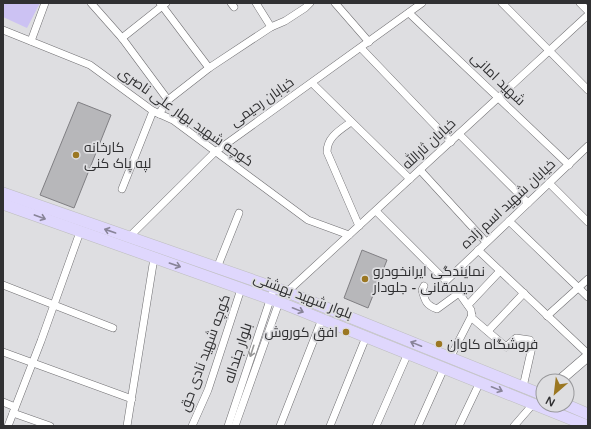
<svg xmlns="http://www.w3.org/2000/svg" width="591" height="429" viewBox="0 0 591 429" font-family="'Varela Round',Cairo,sans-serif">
	<rect width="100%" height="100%" fill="#dedee1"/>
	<path fill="#ccc2f3" d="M 3,3 L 40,3 L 27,28 L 3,17 Z"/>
	<g fill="#b7b7ba" stroke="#807f83">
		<path d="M 78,102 L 111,115 L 74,208 L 40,195 Z"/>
		<path d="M 362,250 L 387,260 L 368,308 L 344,298 Z"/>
	</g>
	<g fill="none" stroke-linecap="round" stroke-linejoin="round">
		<g stroke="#717073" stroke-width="8">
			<g id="street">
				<path d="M 91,3 L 122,38 L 168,100"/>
				<path d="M 160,3 L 209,68"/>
				<path d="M 231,3 L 234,7"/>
				<path d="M 256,3 L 271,27"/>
				<path d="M 335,3 L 369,42"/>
				<path d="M 502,3 L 588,90"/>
				<path d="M 580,3 L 588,11"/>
				<path d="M 409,13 L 569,165"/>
				<path d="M 3,30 L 90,65 L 153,111 L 173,120 L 308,220 L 349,235"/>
				<path d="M 122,38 L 166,3"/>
				<path d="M 31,41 L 45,3"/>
				<path d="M 361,48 L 451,142"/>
				<path d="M 312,83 L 410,179"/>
				<path d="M 159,114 L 168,100 L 209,68 L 271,27 L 285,21 L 305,8 L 310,3"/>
				<path d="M 351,122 C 340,130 327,137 327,152 L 359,226"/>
				<path d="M 459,134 L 528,203"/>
				<path d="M 420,170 L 486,242"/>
				<path d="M 549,183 L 588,222"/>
				<path d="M 122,189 L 153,111"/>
				<path d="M 376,211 L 446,281 L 588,146"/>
				<path d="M 509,221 L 588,297"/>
				<path d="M 129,237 L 215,152 L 422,3"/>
				<path d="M 478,250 L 588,354"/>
				<path d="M 217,268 L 239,213"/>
				<path d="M 3,285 L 113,328"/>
				<path d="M 424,286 L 422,290 C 425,301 426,305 437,309 L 459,293 L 471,310 L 472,318 L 506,347 L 516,338 L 530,340 L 532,347 L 523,387"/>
				<path d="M 287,292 L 588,15"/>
				<path d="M 468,305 L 500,271"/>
				<path d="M 547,316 L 588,279"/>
				<path d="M 488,331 L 524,293"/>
				<path d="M 3,352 L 132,399"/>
				<path d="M 450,358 L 472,315"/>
				<path d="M 3,402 L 15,407"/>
				<path d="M 13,413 L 50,426"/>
				<path d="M 8,426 L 41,341 L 80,232"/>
				<path d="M 127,426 L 154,258"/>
				<path d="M 192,426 L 208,390 L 241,289"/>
				<path d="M 228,426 L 274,288"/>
				<path d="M 235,426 L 283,291"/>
				<path d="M 280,426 L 322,319"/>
				<path d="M 330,426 L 366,337"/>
				<path d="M 376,426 L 408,353"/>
				<path d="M 418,426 L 444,368"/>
				<path d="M 459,426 L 480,382"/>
				<path d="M 514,426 L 534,403"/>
			</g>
		</g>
		<g stroke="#717073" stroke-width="11">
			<path id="secondary" d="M 559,381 L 588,356"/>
		</g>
		<g stroke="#bdbdbd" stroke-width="12">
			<g id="primary">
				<path d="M 3,193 L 287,292 L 543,395"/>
				<path d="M 3,204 L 279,302 L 588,426"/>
				<path d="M 567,405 L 588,414"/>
			</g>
		</g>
		<use href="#street" stroke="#fff" stroke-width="7"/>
		<use href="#secondary" stroke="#fff" stroke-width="10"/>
		<use href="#primary" stroke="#dfd7fd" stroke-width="11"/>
	</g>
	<defs><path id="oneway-shaft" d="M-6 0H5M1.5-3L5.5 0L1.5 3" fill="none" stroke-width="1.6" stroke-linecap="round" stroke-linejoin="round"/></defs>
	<g stroke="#888498">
		<use href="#oneway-shaft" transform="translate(40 217) rotate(20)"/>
		<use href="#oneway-shaft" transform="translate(110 231) rotate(-161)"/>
		<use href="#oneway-shaft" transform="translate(175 265) rotate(19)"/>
		<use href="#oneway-shaft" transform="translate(298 310) rotate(22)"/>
		<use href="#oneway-shaft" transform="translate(416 344) rotate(-158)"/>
		<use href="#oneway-shaft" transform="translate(497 389) rotate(22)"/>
	</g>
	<use stroke="#989898" href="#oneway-shaft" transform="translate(252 351) rotate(108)"/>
	<g fill="#9b7722" stroke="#dedee1" stroke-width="1.5">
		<circle cx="76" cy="155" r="4"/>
		<circle cx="365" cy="279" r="4"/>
		<circle cx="346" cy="332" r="4"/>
		<circle cx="439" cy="344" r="4"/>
	</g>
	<g text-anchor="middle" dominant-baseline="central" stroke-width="3.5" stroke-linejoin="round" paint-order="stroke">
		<g font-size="14" fill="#303032" stroke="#dedee1">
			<text transform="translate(498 79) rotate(44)">شهید امانی</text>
			<text transform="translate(262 102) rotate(-35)">خیابان رحیمی</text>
			<text transform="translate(186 117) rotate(35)">کوچه شهید بهار علی ناصری</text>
			<text transform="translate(429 144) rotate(-43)">خیابان ثارالله</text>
			<text transform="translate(508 204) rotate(-43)">خیابان شهید اسم زاده</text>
			<text transform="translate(303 296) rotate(21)">بلوار شهید بهشتی</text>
			<text transform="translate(205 353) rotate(-70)">کوچه شهید نادی حق</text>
			<text transform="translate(238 353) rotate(-72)">بلوار جنداله</text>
		</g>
		<g font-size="14" fill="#303032" stroke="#dedee1" text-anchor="start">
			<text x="84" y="147">کارخانه<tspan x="84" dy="16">لپه پاک کنی</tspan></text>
			<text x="373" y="271">نمایندگی ایرانخودرو<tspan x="373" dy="16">دیلمقانی - جلودار</tspan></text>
			<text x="338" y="332" text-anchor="end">افق کوروش</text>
			<text x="447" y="344">فروشگاه کاوان</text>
		</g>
	</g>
	<rect width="591" height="429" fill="none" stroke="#303032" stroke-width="8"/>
	<g transform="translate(555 393) rotate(208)"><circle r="19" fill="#dedee1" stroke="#98989b"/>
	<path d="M0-3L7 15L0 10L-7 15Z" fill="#9b7722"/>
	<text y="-6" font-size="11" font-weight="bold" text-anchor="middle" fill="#303032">N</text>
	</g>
</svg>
